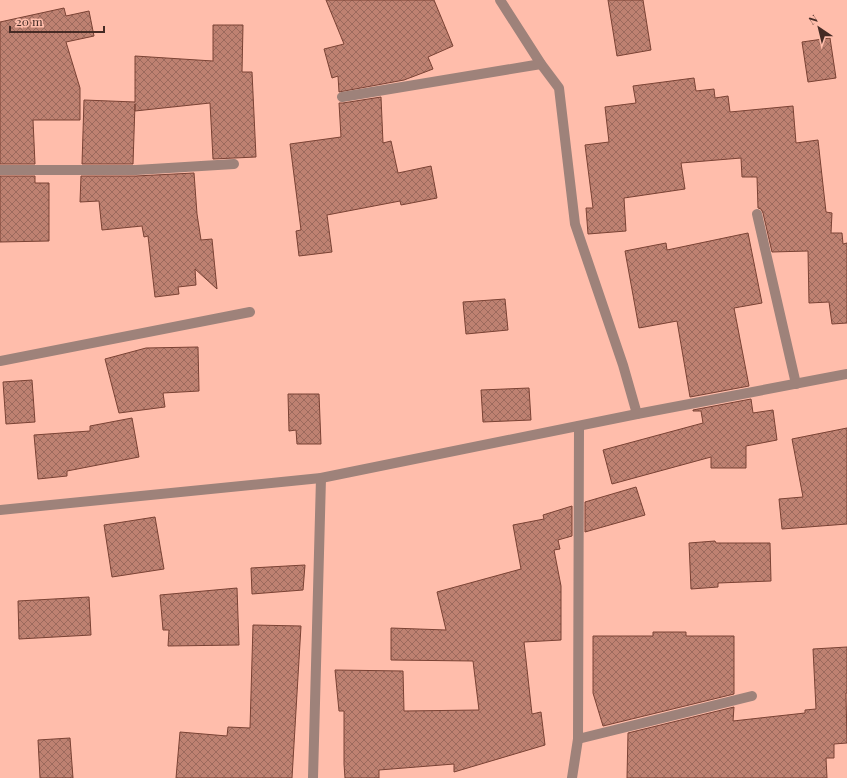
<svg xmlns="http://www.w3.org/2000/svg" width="847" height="778" viewBox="0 0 847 778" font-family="'Playfair Display',serif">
	<defs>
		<pattern id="building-cross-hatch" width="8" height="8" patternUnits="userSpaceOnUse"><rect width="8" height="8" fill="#be8171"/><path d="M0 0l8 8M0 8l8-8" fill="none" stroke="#9c6a5d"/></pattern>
	</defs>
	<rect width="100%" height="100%" fill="#ffbdab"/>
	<g fill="url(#building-cross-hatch)" stroke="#7a4234">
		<path d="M 326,0 L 434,0 L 453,46 L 428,57 L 433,69 L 404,80 L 339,92 L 338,76 L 332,78 L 324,49 L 344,44 Z"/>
		<path d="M 608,0 L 643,0 L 651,50 L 617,56 Z"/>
		<path d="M 64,8 L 66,16 L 89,11 L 94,36 L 66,42 L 80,88 L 80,120 L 33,120 L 35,164 L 0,164 L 0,22 Z"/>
		<path d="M 213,25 L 243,25 L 242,72 L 252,72 L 256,157 L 213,159 L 210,103 L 135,111 L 135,104 L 133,164 L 82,164 L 84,100 L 135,102 L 135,56 L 213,61 Z"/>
		<path d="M 830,38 L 836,78 L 808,82 L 802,42 Z"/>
		<path d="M 694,78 L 696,91 L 714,89 L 715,98 L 728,96 L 730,112 L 793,106 L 796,143 L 818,140 L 826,212 L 832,213 L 831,233 L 842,233 L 843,244 L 847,243 L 847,323 L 832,324 L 829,302 L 809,303 L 808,251 L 772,252 L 763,213 L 761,209 L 758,208 L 757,177 L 742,177 L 741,158 L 681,163 L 685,189 L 624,198 L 626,231 L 588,234 L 586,208 L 593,208 L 585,145 L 609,142 L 605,107 L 636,103 L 633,86 Z"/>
		<path d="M 381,97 L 383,143 L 391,141 L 398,173 L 431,166 L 437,198 L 401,205 L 400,201 L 327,215 L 332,252 L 299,256 L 296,231 L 301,230 L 290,144 L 341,137 L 339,103 L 343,103 Z"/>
		<path d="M 194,173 L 197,214 L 201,240 L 212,239 L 217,289 L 195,269 L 196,285 L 178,287 L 179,294 L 155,297 L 148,236 L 144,237 L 142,226 L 102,230 L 99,201 L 80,202 L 81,176 L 136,176 Z"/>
		<path d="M 0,176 L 35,176 L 35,183 L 49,183 L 49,241 L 0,242 Z"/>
		<path d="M 748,233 L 762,303 L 734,308 L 749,386 L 690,397 L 677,321 L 639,328 L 625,251 L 666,243 L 667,250 Z"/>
		<path d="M 505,299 L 508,330 L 466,334 L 463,302 Z"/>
		<path d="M 198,347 L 199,391 L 163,393 L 165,407 L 119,413 L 105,359 L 146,348 Z"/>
		<path d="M 32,380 L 35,422 L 6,424 L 3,382 Z"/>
		<path d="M 529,388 L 531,420 L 483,422 L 481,390 Z"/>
		<path d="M 288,394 L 319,394 L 321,444 L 297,444 L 296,430 L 289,431 Z"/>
		<path d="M 751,399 L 753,413 L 773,410 L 777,440 L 746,446 L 746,468 L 711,468 L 711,457 L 612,484 L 603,450 L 703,423 L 701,411 L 693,411 L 693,410 Z"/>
		<path d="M 132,418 L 139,457 L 67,471 L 67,476 L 38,479 L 34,435 L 90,431 L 90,426 Z"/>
		<path d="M 847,428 L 847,524 L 782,529 L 779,499 L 803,497 L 792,439 Z"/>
		<path d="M 636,487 L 645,515 L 585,532 L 585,502 Z"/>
		<path d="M 572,506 L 572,536 L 558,540 L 560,549 L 554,550 L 561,586 L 561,640 L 524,642 L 532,714 L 541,712 L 545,745 L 454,772 L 454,764 L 379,770 L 379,778 L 345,778 L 344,764 L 344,711 L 339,711 L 335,670 L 403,671 L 404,711 L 479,710 L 473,661 L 391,660 L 391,628 L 446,630 L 437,592 L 521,569 L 513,525 L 544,519 L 543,515 Z"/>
		<path d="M 155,517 L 164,569 L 112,577 L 104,525 Z"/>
		<path d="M 715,541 L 716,543 L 770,543 L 771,581 L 718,583 L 718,587 L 691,589 L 689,543 Z"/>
		<path d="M 305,565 L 303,590 L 252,594 L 251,568 Z"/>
		<path d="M 237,588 L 239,645 L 168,646 L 169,630 L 163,630 L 160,595 Z"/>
		<path d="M 89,597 L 91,635 L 19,639 L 18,601 Z"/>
		<path d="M 253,625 L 301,626 L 292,778 L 176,778 L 180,732 L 227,736 L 228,727 L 250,728 Z"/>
		<path d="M 653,632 L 686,632 L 686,636 L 734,636 L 734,694 L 603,726 L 593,693 L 593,636 L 653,636 Z"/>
		<path d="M 847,647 L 847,693 L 846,693 L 847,743 L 834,744 L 834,758 L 826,758 L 827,778 L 627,778 L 628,733 L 734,707 L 733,721 L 805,713 L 805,710 L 816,709 L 813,649 Z"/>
		<path d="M 70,738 L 73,778 L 40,778 L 38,740 Z"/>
	</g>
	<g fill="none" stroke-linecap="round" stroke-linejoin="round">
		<g stroke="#9e827a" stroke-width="10">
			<path d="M 500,0 L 541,64 L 559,88 L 575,224 L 623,365 L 637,414"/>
			<path d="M 342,97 L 541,64"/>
			<path d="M 0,170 L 136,170 L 234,164"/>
			<path d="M 757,214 L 796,384"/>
			<path d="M 0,361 L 250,312"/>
			<path d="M 0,510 L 321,478 L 637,414 L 847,374"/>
			<path d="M 578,739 L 752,696"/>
			<path d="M 313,778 L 321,478"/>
			<path d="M 572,778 L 578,739 L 579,426"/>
		</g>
	</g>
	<g transform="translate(819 28) rotate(325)" stroke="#ffbdab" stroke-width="3" paint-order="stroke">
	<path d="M0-3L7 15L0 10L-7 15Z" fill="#452b25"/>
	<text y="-6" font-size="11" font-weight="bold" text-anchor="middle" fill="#452b25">N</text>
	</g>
	<path d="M10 26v6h94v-6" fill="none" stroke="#452b25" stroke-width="2"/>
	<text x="16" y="26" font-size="12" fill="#452b25" stroke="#ffbdab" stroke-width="3" paint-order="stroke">20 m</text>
</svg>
